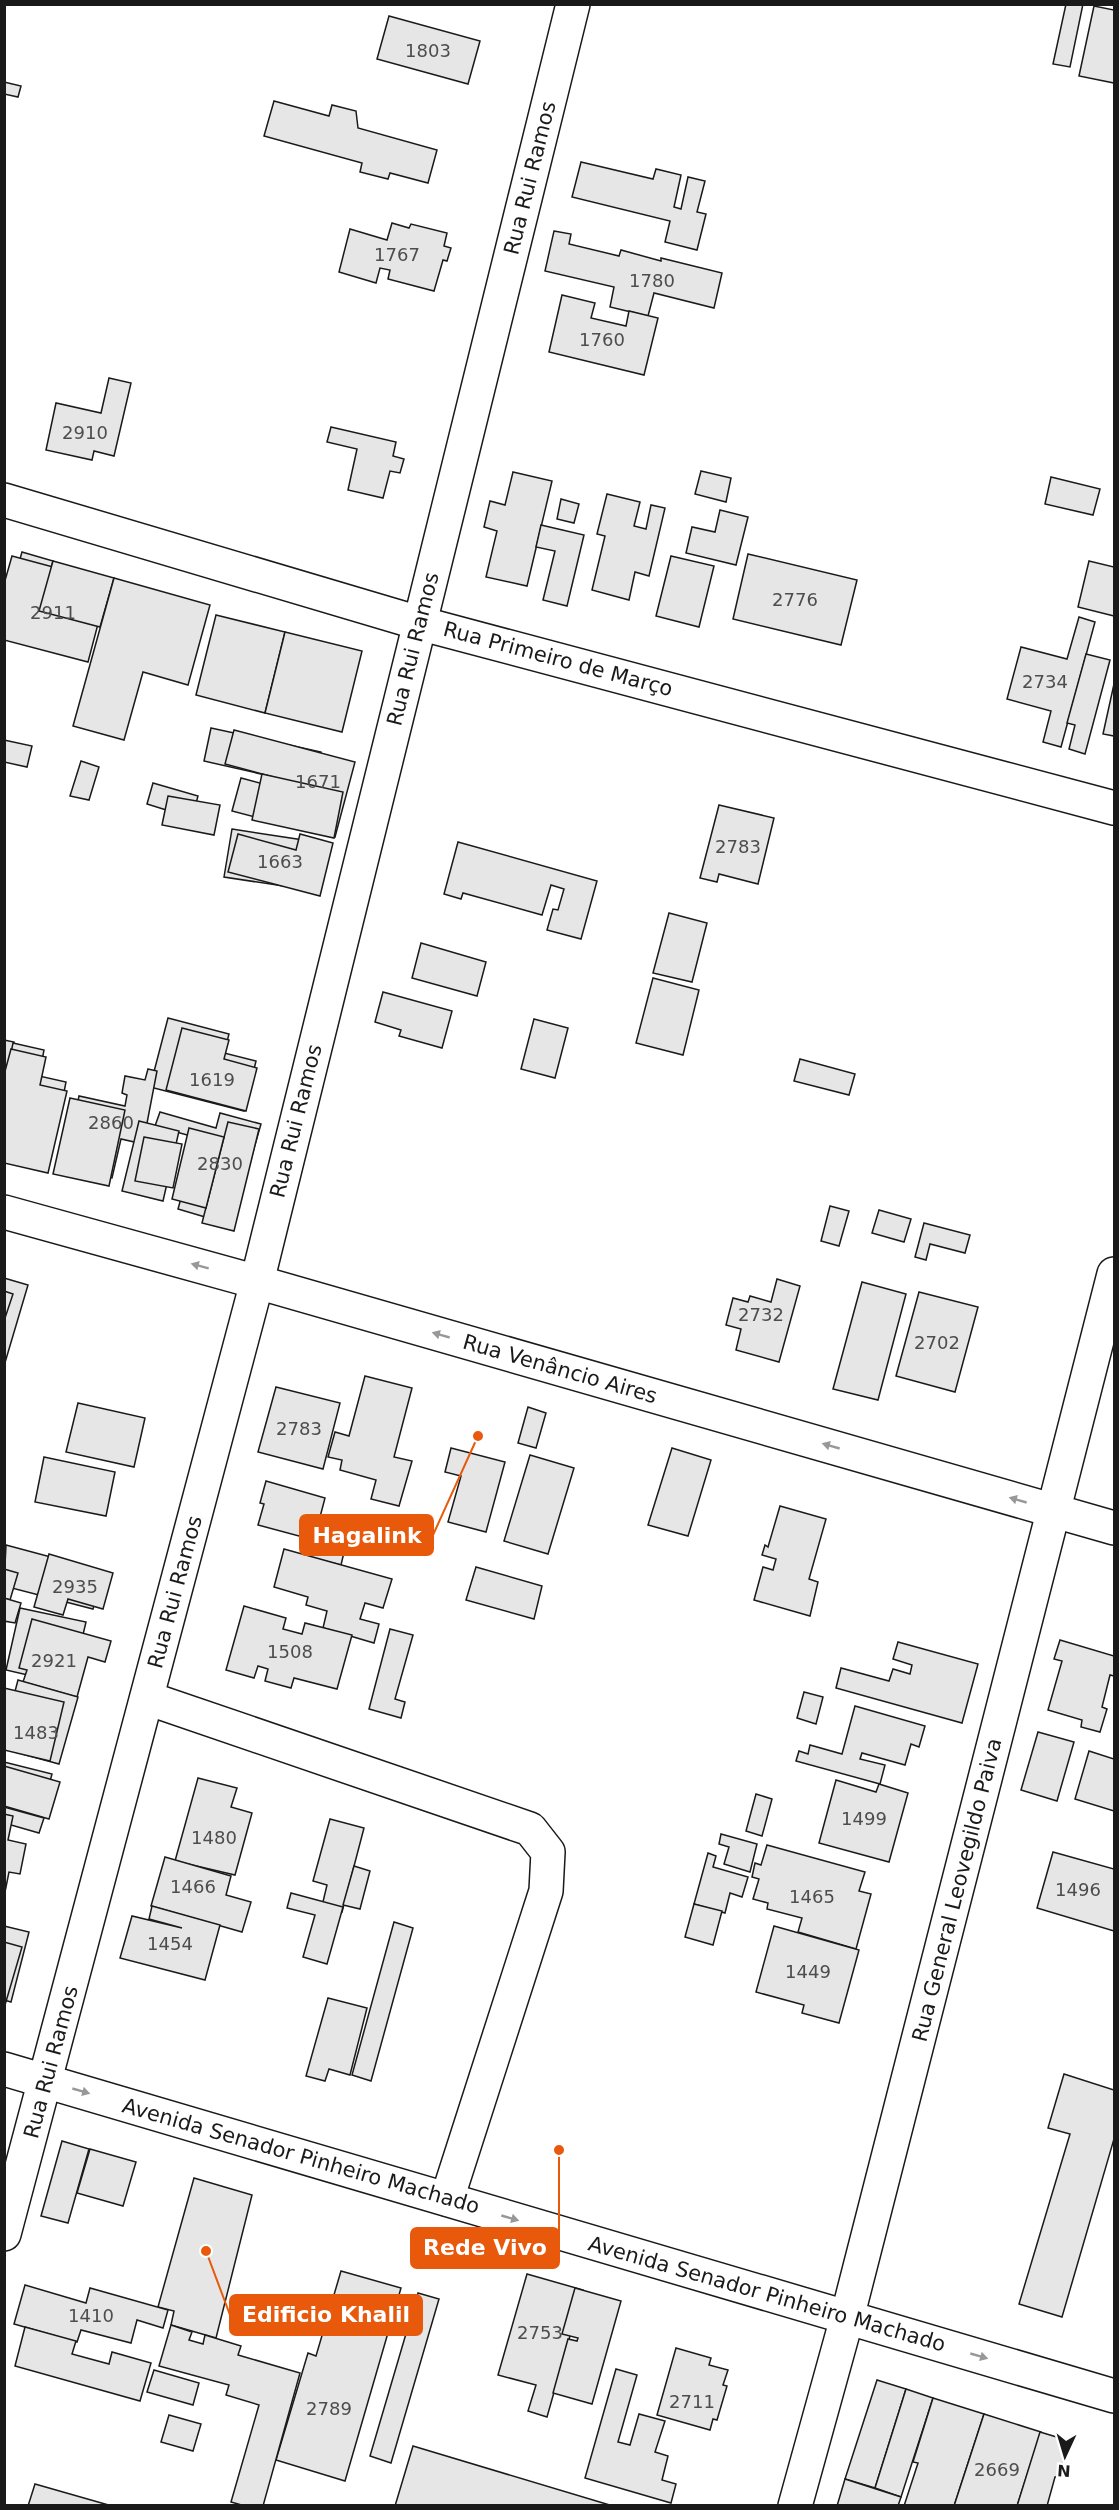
<svg xmlns="http://www.w3.org/2000/svg" width="1119" height="2510" viewBox="0 0 1119 2510" font-family="'DejaVu Sans',sans-serif">
	<rect width="100%" height="100%" fill="#fff"/>
	<g fill="#e6e6e6" stroke="#1a1a1a" stroke-width="1.5">
		<path d="M 1066,4 L 1083,4 L 1070,67 L 1053,64 Z"/>
		<path d="M 1094,6 L 1114,10 L 1114,83 L 1079,76 Z"/>
		<path d="M 389,16 L 480,41 L 468,84 L 377,59 Z"/>
		<path d="M 4,82 L 21,86 L 18,97 L 4,94 Z"/>
		<path d="M 274,101 L 329,116 L 332,105 L 356,111 L 358,128 L 437,150 L 428,183 L 390,173 L 388,179 L 360,172 L 362,163 L 264,136 Z"/>
		<path d="M 581,162 L 653,179 L 656,169 L 681,175 L 674,207 L 681,209 L 688,177 L 705,181 L 697,212 L 706,214 L 697,250 L 665,242 L 670,221 L 572,197 Z"/>
		<path d="M 392,223 L 409,228 L 411,224 L 447,233 L 444,246 L 451,248 L 447,261 L 443,260 L 434,291 L 388,279 L 390,270 L 380,268 L 376,283 L 339,272 L 350,229 L 387,240 Z"/>
		<path d="M 554,231 L 571,234 L 569,244 L 619,256 L 621,250 L 661,261 L 661,258 L 722,273 L 714,308 L 654,293 L 648,316 L 610,307 L 614,287 L 545,271 Z"/>
		<path d="M 562,295 L 595,303 L 591,318 L 626,326 L 629,311 L 658,318 L 644,375 L 549,352 Z"/>
		<path d="M 109,378 L 131,383 L 114,456 L 94,451 L 92,460 L 46,450 L 56,403 L 101,413 Z"/>
		<path d="M 331,427 L 396,442 L 393,456 L 404,459 L 400,473 L 390,471 L 383,498 L 348,490 L 357,449 L 327,442 Z"/>
		<path d="M 701,471 L 731,478 L 726,502 L 695,494 Z"/>
		<path d="M 513,472 L 552,481 L 527,586 L 486,577 L 497,531 L 484,527 L 490,501 L 505,505 Z"/>
		<path d="M 1051,477 L 1100,489 L 1093,515 L 1045,504 Z"/>
		<path d="M 607,494 L 640,502 L 634,526 L 646,529 L 651,505 L 665,508 L 649,576 L 635,572 L 629,600 L 592,590 L 605,536 L 597,534 Z"/>
		<path d="M 561,499 L 579,504 L 574,523 L 557,519 Z"/>
		<path d="M 720,510 L 748,517 L 736,565 L 686,553 L 692,527 L 715,532 Z"/>
		<path d="M 541,525 L 584,535 L 567,606 L 543,600 L 555,551 L 536,547 Z"/>
		<path d="M 22,552 L 53,561 L 32,634 L 4,627 L 4,615 Z"/>
		<path d="M 748,554 L 857,580 L 841,645 L 733,619 Z"/>
		<path d="M 12,556 L 109,582 L 88,662 L 4,640 L 4,584 Z"/>
		<path d="M 671,556 L 714,566 L 699,627 L 656,616 Z"/>
		<path d="M 53,561 L 114,578 L 100,627 L 39,611 Z"/>
		<path d="M 1089,561 L 1114,567 L 1114,616 L 1078,607 Z"/>
		<path d="M 114,578 L 210,605 L 188,685 L 143,672 L 124,740 L 73,726 Z"/>
		<path d="M 216,615 L 285,632 L 265,713 L 196,695 Z"/>
		<path d="M 1079,617 L 1095,622 L 1061,747 L 1043,742 L 1051,711 L 1007,699 L 1021,647 L 1067,659 Z"/>
		<path d="M 285,632 L 362,651 L 342,732 L 265,713 Z"/>
		<path d="M 1086,654 L 1110,660 L 1085,754 L 1069,749 L 1075,725 L 1067,723 Z"/>
		<path d="M 1114,684 L 1114,736 L 1103,734 Z"/>
		<path d="M 211,728 L 321,752 L 314,786 L 204,761 Z"/>
		<path d="M 234,730 L 355,762 L 335,837 L 279,823 L 283,809 L 274,807 L 270,821 L 232,811 L 241,778 L 305,795 L 307,786 L 225,764 Z"/>
		<path d="M 4,740 L 32,746 L 27,767 L 4,762 Z"/>
		<path d="M 81,761 L 99,767 L 89,800 L 70,796 Z"/>
		<path d="M 262,774 L 343,792 L 334,838 L 252,820 Z"/>
		<path d="M 153,783 L 198,796 L 192,818 L 147,804 Z"/>
		<path d="M 168,796 L 220,805 L 214,835 L 162,825 Z"/>
		<path d="M 719,805 L 774,818 L 758,884 L 719,874 L 717,882 L 700,878 Z"/>
		<path d="M 232,829 L 323,843 L 316,891 L 224,877 Z"/>
		<path d="M 238,834 L 296,850 L 300,834 L 333,843 L 320,896 L 228,872 Z"/>
		<path d="M 458,842 L 597,881 L 581,939 L 547,930 L 553,909 L 558,910 L 564,889 L 551,885 L 542,915 L 463,893 L 461,899 L 444,894 Z"/>
		<path d="M 669,913 L 707,923 L 692,982 L 653,973 Z"/>
		<path d="M 421,943 L 486,962 L 477,996 L 412,978 Z"/>
		<path d="M 653,978 L 699,990 L 683,1055 L 636,1043 Z"/>
		<path d="M 383,992 L 452,1011 L 442,1048 L 399,1036 L 401,1030 L 375,1022 Z"/>
		<path d="M 168,1018 L 229,1034 L 224,1053 L 256,1061 L 244,1111 L 150,1087 Z"/>
		<path d="M 534,1019 L 568,1028 L 555,1078 L 521,1069 Z"/>
		<path d="M 182,1028 L 229,1040 L 224,1059 L 257,1068 L 246,1111 L 166,1090 Z"/>
		<path d="M 4,1040 L 14,1042 L 4,1087 Z"/>
		<path d="M 13,1043 L 44,1050 L 39,1076 L 66,1082 L 51,1158 L 4,1148 L 4,1087 Z"/>
		<path d="M 11,1049 L 46,1057 L 40,1085 L 67,1091 L 48,1173 L 4,1163 L 4,1075 Z"/>
		<path d="M 800,1059 L 855,1074 L 849,1095 L 794,1081 Z"/>
		<path d="M 148,1069 L 157,1071 L 143,1144 L 121,1139 L 112,1178 L 64,1169 L 79,1096 L 125,1106 L 127,1095 L 122,1093 L 125,1076 L 145,1080 Z"/>
		<path d="M 70,1098 L 125,1110 L 109,1186 L 53,1174 Z"/>
		<path d="M 160,1112 L 216,1128 L 220,1113 L 261,1124 L 232,1225 L 178,1209 L 198,1138 L 155,1126 Z"/>
		<path d="M 139,1121 L 179,1131 L 163,1201 L 122,1191 Z"/>
		<path d="M 228,1122 L 259,1129 L 234,1231 L 202,1223 Z"/>
		<path d="M 189,1128 L 224,1137 L 206,1208 L 172,1199 Z"/>
		<path d="M 144,1137 L 182,1144 L 173,1188 L 135,1181 Z"/>
		<path d="M 830,1206 L 849,1211 L 839,1246 L 821,1241 Z"/>
		<path d="M 879,1210 L 911,1219 L 904,1242 L 872,1233 Z"/>
		<path d="M 924,1223 L 970,1235 L 965,1253 L 930,1244 L 926,1260 L 915,1257 Z"/>
		<path d="M 4,1278 L 28,1285 L 4,1366 Z"/>
		<path d="M 777,1279 L 800,1286 L 779,1362 L 736,1350 L 741,1329 L 726,1325 L 733,1298 L 748,1302 L 750,1296 L 771,1302 Z"/>
		<path d="M 862,1282 L 906,1294 L 878,1400 L 833,1389 Z"/>
		<path d="M 4,1291 L 13,1294 L 4,1321 Z"/>
		<path d="M 919,1292 L 978,1307 L 955,1392 L 896,1376 Z"/>
		<path d="M 365,1376 L 412,1388 L 394,1457 L 412,1461 L 399,1506 L 371,1499 L 376,1480 L 340,1470 L 342,1460 L 328,1457 L 335,1432 L 349,1436 Z"/>
		<path d="M 276,1387 L 340,1403 L 323,1469 L 258,1452 Z"/>
		<path d="M 78,1403 L 145,1418 L 134,1467 L 66,1452 Z"/>
		<path d="M 528,1407 L 546,1413 L 536,1448 L 518,1443 Z"/>
		<path d="M 451,1448 L 505,1462 L 486,1532 L 448,1522 L 461,1476 L 445,1472 Z"/>
		<path d="M 672,1448 L 711,1460 L 688,1536 L 648,1525 Z"/>
		<path d="M 530,1455 L 574,1468 L 548,1554 L 504,1541 Z"/>
		<path d="M 44,1457 L 115,1472 L 106,1516 L 35,1502 Z"/>
		<path d="M 266,1481 L 325,1498 L 315,1536 L 346,1544 L 341,1565 L 309,1557 L 314,1540 L 258,1525 L 264,1504 L 260,1503 Z"/>
		<path d="M 780,1506 L 826,1519 L 809,1579 L 818,1582 L 810,1616 L 754,1600 L 763,1567 L 773,1570 L 776,1559 L 762,1555 L 765,1545 L 768,1547 Z"/>
		<path d="M 6,1545 L 103,1571 L 93,1609 L 4,1586 Z"/>
		<path d="M 284,1549 L 392,1579 L 383,1608 L 365,1603 L 360,1619 L 379,1624 L 374,1643 L 323,1628 L 327,1611 L 306,1605 L 308,1597 L 274,1587 Z"/>
		<path d="M 49,1554 L 113,1573 L 103,1609 L 68,1599 L 63,1615 L 34,1607 Z"/>
		<path d="M 476,1567 L 542,1586 L 534,1619 L 466,1600 Z"/>
		<path d="M 4,1569 L 18,1573 L 10,1600 L 4,1598 Z"/>
		<path d="M 4,1598 L 21,1603 L 15,1623 L 4,1621 Z"/>
		<path d="M 244,1606 L 286,1618 L 283,1629 L 302,1634 L 305,1623 L 352,1635 L 337,1689 L 294,1678 L 291,1688 L 265,1681 L 268,1669 L 258,1666 L 254,1678 L 226,1670 Z"/>
		<path d="M 20,1608 L 86,1622 L 71,1685 L 6,1670 Z"/>
		<path d="M 32,1619 L 111,1641 L 105,1662 L 88,1657 L 77,1697 L 23,1682 L 27,1670 L 19,1668 Z"/>
		<path d="M 390,1629 L 413,1635 L 395,1699 L 405,1702 L 401,1718 L 369,1709 Z"/>
		<path d="M 1060,1640 L 1114,1656 L 1114,1676 L 1110,1675 L 1102,1707 L 1107,1709 L 1100,1732 L 1081,1727 L 1082,1720 L 1048,1710 L 1062,1661 L 1054,1659 Z"/>
		<path d="M 898,1642 L 978,1664 L 962,1723 L 836,1688 L 841,1668 L 889,1681 L 893,1669 L 910,1674 L 912,1665 L 893,1659 Z"/>
		<path d="M 18,1680 L 78,1697 L 59,1764 L 4,1749 L 4,1696 L 13,1699 Z"/>
		<path d="M 4,1688 L 64,1702 L 50,1761 L 4,1750 Z"/>
		<path d="M 804,1692 L 823,1697 L 816,1724 L 797,1718 Z"/>
		<path d="M 855,1706 L 925,1726 L 919,1747 L 911,1744 L 905,1765 L 862,1753 L 860,1759 L 885,1765 L 880,1784 L 796,1761 L 799,1751 L 808,1754 L 810,1745 L 842,1754 Z"/>
		<path d="M 1038,1732 L 1074,1742 L 1057,1801 L 1021,1790 Z"/>
		<path d="M 1089,1751 L 1114,1759 L 1114,1811 L 1075,1799 Z"/>
		<path d="M 4,1762 L 52,1774 L 40,1818 L 4,1809 Z"/>
		<path d="M 4,1766 L 60,1782 L 49,1819 L 4,1806 Z"/>
		<path d="M 198,1778 L 237,1788 L 231,1807 L 252,1813 L 235,1875 L 175,1861 Z"/>
		<path d="M 836,1780 L 876,1792 L 879,1784 L 908,1793 L 889,1862 L 819,1843 Z"/>
		<path d="M 756,1794 L 772,1799 L 762,1836 L 746,1831 Z"/>
		<path d="M 4,1807 L 44,1818 L 39,1833 L 4,1823 Z"/>
		<path d="M 4,1814 L 13,1816 L 8,1840 L 26,1844 L 20,1874 L 9,1872 L 4,1897 Z"/>
		<path d="M 330,1819 L 364,1828 L 342,1912 L 322,1906 L 327,1885 L 313,1881 Z"/>
		<path d="M 721,1834 L 757,1844 L 750,1872 L 724,1864 L 729,1847 L 719,1844 Z"/>
		<path d="M 767,1845 L 865,1872 L 859,1891 L 871,1894 L 856,1949 L 798,1932 L 802,1918 L 767,1909 L 768,1903 L 753,1899 L 759,1879 L 752,1877 L 755,1863 L 761,1865 Z"/>
		<path d="M 1053,1852 L 1114,1869 L 1114,1931 L 1037,1908 Z"/>
		<path d="M 708,1853 L 716,1856 L 713,1867 L 748,1877 L 742,1897 L 730,1893 L 725,1913 L 694,1904 Z"/>
		<path d="M 165,1857 L 231,1876 L 226,1895 L 251,1902 L 242,1932 L 151,1906 Z"/>
		<path d="M 354,1866 L 370,1871 L 360,1909 L 343,1905 Z"/>
		<path d="M 291,1893 L 343,1907 L 327,1964 L 303,1957 L 315,1915 L 287,1908 Z"/>
		<path d="M 694,1904 L 722,1911 L 713,1945 L 685,1937 Z"/>
		<path d="M 152,1906 L 220,1925 L 205,1980 L 120,1958 L 132,1916 L 182,1928 L 149,1919 Z"/>
		<path d="M 394,1922 L 413,1928 L 371,2081 L 352,2075 Z"/>
		<path d="M 4,1926 L 29,1932 L 11,2002 L 4,2000 Z"/>
		<path d="M 774,1926 L 859,1950 L 839,2023 L 802,2013 L 804,2005 L 756,1992 Z"/>
		<path d="M 4,1942 L 22,1947 L 5,2005 L 4,2005 Z"/>
		<path d="M 328,1998 L 367,2008 L 350,2075 L 329,2069 L 325,2081 L 306,2076 Z"/>
		<path d="M 1064,2074 L 1114,2090 L 1114,2139 L 1062,2317 L 1019,2304 L 1070,2134 L 1048,2128 Z"/>
		<path d="M 62,2141 L 89,2149 L 68,2223 L 41,2216 Z"/>
		<path d="M 90,2149 L 136,2162 L 123,2206 L 77,2193 Z"/>
		<path d="M 194,2178 L 252,2195 L 216,2338 L 171,2325 L 174,2311 L 158,2307 Z"/>
		<path d="M 341,2271 L 401,2288 L 345,2481 L 276,2460 L 308,2353 L 316,2356 Z"/>
		<path d="M 527,2274 L 583,2290 L 547,2417 L 528,2411 L 536,2385 L 498,2375 Z"/>
		<path d="M 25,2285 L 86,2303 L 90,2288 L 168,2310 L 163,2328 L 137,2320 L 131,2343 L 81,2330 L 77,2342 L 14,2324 Z"/>
		<path d="M 575,2288 L 621,2301 L 592,2404 L 553,2393 L 568,2339 L 577,2341 L 578,2338 L 562,2334 Z"/>
		<path d="M 418,2293 L 439,2299 L 391,2463 L 370,2456 Z"/>
		<path d="M 171,2325 L 192,2332 L 189,2340 L 203,2344 L 205,2335 L 241,2346 L 238,2355 L 300,2373 L 263,2506 L 245,2506 L 231,2502 L 259,2405 L 226,2395 L 229,2385 L 159,2366 Z"/>
		<path d="M 25,2327 L 76,2341 L 72,2354 L 109,2364 L 112,2352 L 151,2363 L 140,2401 L 15,2366 Z"/>
		<path d="M 676,2348 L 711,2358 L 709,2365 L 728,2370 L 723,2385 L 727,2386 L 717,2420 L 713,2419 L 710,2430 L 657,2415 Z"/>
		<path d="M 616,2369 L 637,2375 L 618,2442 L 630,2445 L 639,2414 L 665,2421 L 655,2452 L 668,2456 L 662,2480 L 676,2484 L 671,2503 L 585,2478 Z"/>
		<path d="M 154,2370 L 199,2383 L 193,2405 L 147,2392 Z"/>
		<path d="M 877,2380 L 906,2389 L 875,2488 L 845,2479 Z"/>
		<path d="M 906,2389 L 933,2398 L 901,2497 L 875,2488 Z"/>
		<path d="M 933,2398 L 984,2414 L 954,2506 L 904,2506 L 918,2463 L 913,2462 Z"/>
		<path d="M 984,2414 L 1041,2432 L 1017,2506 L 954,2506 Z"/>
		<path d="M 169,2415 L 201,2424 L 193,2451 L 161,2442 Z"/>
		<path d="M 1040,2432 L 1070,2441 L 1059,2477 L 1055,2477 L 1047,2506 L 1017,2506 Z"/>
		<path d="M 413,2446 L 613,2506 L 395,2506 Z"/>
		<path d="M 845,2479 L 901,2497 L 898,2506 L 837,2506 Z"/>
		<path d="M 35,2484 L 112,2506 L 28,2506 Z"/>
	</g>
	<g fill="none" stroke-linecap="round" stroke-linejoin="round">
		<g stroke="#1a1a1a" stroke-width="36">
			<g id="minor">
				<path d="M 4,500 L 419,623 L 1114,808"/>
				<path d="M 147,1698 L 530,1829 L 548,1852 L 546,1891 L 447,2199"/>
				<path d="M 4,2234 L 257,1282 L 573,4"/>
				<path d="M 795,2506 L 847,2318 L 1114,1274"/>
			</g>
		</g>
		<g stroke="#1a1a1a" stroke-width="36">
			<g id="secondary">
				<path d="M 4,1212 L 257,1282 L 1114,1528"/>
				<path d="M 4,2069 L 1114,2396"/>
			</g>
		</g>
		<use href="#minor" stroke="#fff" stroke-width="33"/>
		<use href="#secondary" stroke="#fff" stroke-width="33"/>
	</g>
	<defs><path id="oneway-solid" d="M-6-.8H1V-3.2L6.5 0L1 3.2V.8H-6Z" transform="scale(1.5)"/></defs>
	<g fill="#989898">
		<use href="#oneway-solid" transform="translate(200 1266) rotate(-165)"/>
		<use href="#oneway-solid" transform="translate(441 1335) rotate(-164)"/>
		<use href="#oneway-solid" transform="translate(831 1446) rotate(-164)"/>
		<use href="#oneway-solid" transform="translate(1018 1500) rotate(-164)"/>
		<use href="#oneway-solid" transform="translate(81 2091) rotate(16)"/>
		<use href="#oneway-solid" transform="translate(510 2218) rotate(16)"/>
		<use href="#oneway-solid" transform="translate(979 2356) rotate(16)"/>
	</g>
	<g text-anchor="middle" dominant-baseline="central" stroke-width="4.5" stroke-linejoin="round" paint-order="stroke">
		<g font-size="18" fill="#4d4d4d">
			<text x="428" y="50">1803</text>
			<text x="397" y="254">1767</text>
			<text x="652" y="280">1780</text>
			<text x="602" y="339">1760</text>
			<text x="85" y="432">2910</text>
			<text x="795" y="599">2776</text>
			<text x="53" y="612">2911</text>
			<text x="1045" y="681">2734</text>
			<text x="318" y="781">1671</text>
			<text x="738" y="846">2783</text>
			<text x="280" y="861">1663</text>
			<text x="212" y="1079">1619</text>
			<text x="111" y="1122">2860</text>
			<text x="220" y="1163">2830</text>
			<text x="761" y="1314">2732</text>
			<text x="937" y="1342">2702</text>
			<text x="299" y="1428">2783</text>
			<text x="75" y="1586">2935</text>
			<text x="290" y="1651">1508</text>
			<text x="54" y="1660">2921</text>
			<text x="36" y="1732">1483</text>
			<text x="864" y="1818">1499</text>
			<text x="214" y="1837">1480</text>
			<text x="193" y="1886">1466</text>
			<text x="1078" y="1889">1496</text>
			<text x="812" y="1896">1465</text>
			<text x="170" y="1943">1454</text>
			<text x="808" y="1971">1449</text>
			<text x="91" y="2315">1410</text>
			<text x="540" y="2332">2753</text>
			<text x="692" y="2401">2711</text>
			<text x="329" y="2408">2789</text>
			<text x="997" y="2469">2669</text>
		</g>
		<g font-size="21" fill="#1a1a1a" stroke="#fff">
			<text transform="translate(530 178) rotate(-76)">Rua Rui Ramos</text>
			<text transform="translate(413 649) rotate(-76)">Rua Rui Ramos</text>
			<text transform="translate(558 659) rotate(15)">Rua Primeiro de Março</text>
			<text transform="translate(296 1121) rotate(-76)">Rua Rui Ramos</text>
			<text transform="translate(560 1369) rotate(16)">Rua Venâncio Aires</text>
			<text transform="translate(175 1592) rotate(-75)">Rua Rui Ramos</text>
			<text transform="translate(957 1890) rotate(-76)">Rua General Leovegildo Paiva</text>
			<text transform="translate(51 2062) rotate(-75)">Rua Rui Ramos</text>
			<text transform="translate(301 2156) rotate(16)">Avenida Senador Pinheiro Machado</text>
			<text transform="translate(767 2294) rotate(16)">Avenida Senador Pinheiro Machado</text>
		</g>
	</g>
	<path fill="none" stroke="#e8590c" stroke-width="2" d="M478 1436L433 1535M559 2150L559 2248M206 2251L230 2315"/>
	<g fill="#e8590c" stroke="#fff" stroke-width="2">
		<circle cx="478" cy="1436" r="6"/>
		<circle cx="559" cy="2150" r="6"/>
		<circle cx="206" cy="2251" r="6"/>
	</g>
	<g fill="#e8590c" stroke="#e8590c" stroke-width="2">
		<rect x="300" y="1515" width="133" height="40" rx="6"/>
		<rect x="411" y="2228" width="148" height="40" rx="6"/>
		<rect x="230" y="2295" width="192" height="40" rx="6"/>
	</g>
	<g font-size="22" text-anchor="middle" font-weight="bold" fill="#fff">
		<text x="367" y="1543">Hagalink</text>
		<text x="485" y="2255">Rede Vivo</text>
		<text x="326" y="2322">Edificio Khalil</text>
	</g>
	<rect width="1119" height="2510" fill="none" stroke="#1a1a1a" stroke-width="12"/>
	<g transform="translate(1065 2456) rotate(184)" stroke="#ffffff" stroke-width="4.5" paint-order="stroke">
	<path d="M0-4.5L10 22L0 15L-10 22Z" fill="#1a1a1a"/>
	<text y="-9" font-size="16" font-weight="bold" text-anchor="middle" fill="#1a1a1a">N</text>
	</g>
</svg>
